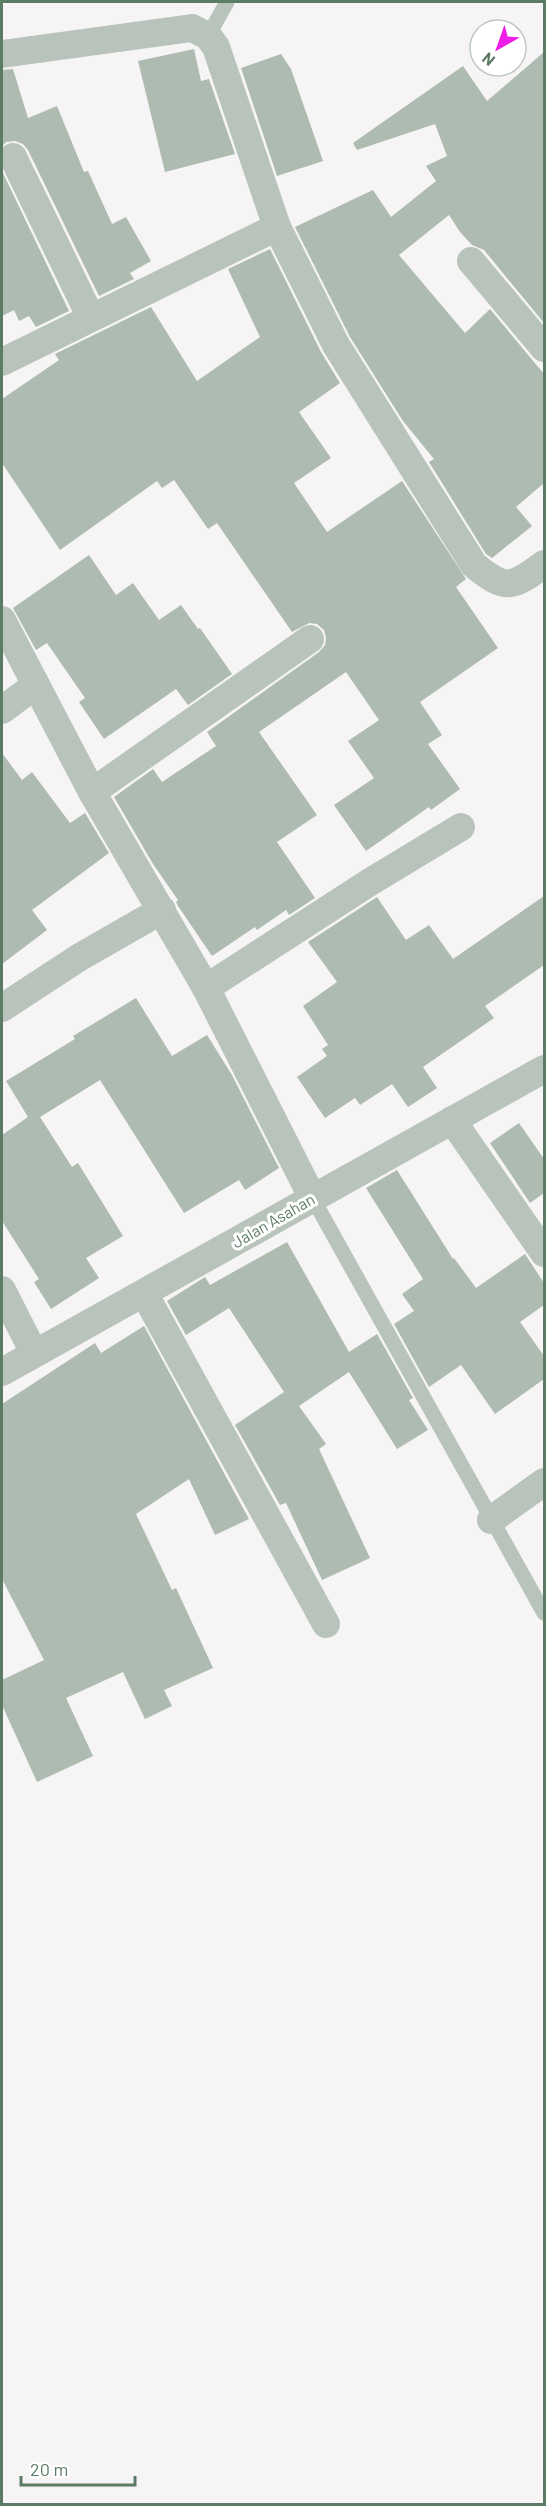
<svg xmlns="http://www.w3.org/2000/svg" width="546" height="2506" viewBox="0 0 546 2506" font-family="Barlow,sans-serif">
	<rect width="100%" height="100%" fill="#f7f4f5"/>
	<g fill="#adbbb0">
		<path d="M 194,49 L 201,81 L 209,79 L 235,154 L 165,172 L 138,61 Z"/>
		<path d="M 544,52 L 544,323 L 484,250 L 472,245 L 460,232 L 449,215 L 399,255 L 465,333 L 490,309 L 544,374 L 544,483 L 516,507 L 532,526 L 492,558 L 486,554 L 429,462 L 434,459 L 403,421 L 350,337 L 295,227 L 373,190 L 391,217 L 436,181 L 426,166 L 447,156 L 435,124 L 357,150 L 353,143 L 463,66 L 487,101 Z"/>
		<path d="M 281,54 L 291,69 L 323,161 L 277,176 L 241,68 Z"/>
		<path d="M 13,69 L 28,118 L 57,106 L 84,172 L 88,171 L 112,224 L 126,217 L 151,261 L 130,273 L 134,279 L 99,296 L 28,150 L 23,144 L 15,141 L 6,142 L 2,146 L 2,70 Z"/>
		<path d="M 2,171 L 69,311 L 36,327 L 29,316 L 19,321 L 14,310 L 2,316 Z"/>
		<path d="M 270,249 L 321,352 L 340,383 L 299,412 L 331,458 L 294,483 L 327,532 L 402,481 L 466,579 L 456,587 L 498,648 L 420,702 L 442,735 L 428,744 L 460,789 L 431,810 L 429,807 L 366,851 L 334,805 L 374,778 L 348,741 L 379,720 L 346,672 L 259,732 L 317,815 L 277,842 L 315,898 L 289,915 L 286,910 L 257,930 L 255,927 L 212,956 L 178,906 L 176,902 L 178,900 L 153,864 L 114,797 L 153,769 L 162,782 L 216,746 L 207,732 L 319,652 L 325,645 L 326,638 L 324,630 L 317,624 L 309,623 L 292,632 L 217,523 L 208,529 L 174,480 L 162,488 L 157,481 L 60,550 L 2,463 L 2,399 L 59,360 L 55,354 L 151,307 L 197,381 L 260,337 L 228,269 Z"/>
		<path d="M 89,555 L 116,595 L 133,583 L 159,620 L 181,605 L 198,629 L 200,628 L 232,674 L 188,705 L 176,689 L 104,739 L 79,702 L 85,698 L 47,643 L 36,650 L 13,608 Z"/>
		<path d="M 2,753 L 22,780 L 32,772 L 70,823 L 85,813 L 109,853 L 32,910 L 47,930 L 2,964 Z"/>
		<path d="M 544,896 L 544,965 L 485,1006 L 494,1018 L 423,1067 L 437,1088 L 408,1107 L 392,1084 L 360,1105 L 355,1098 L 325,1118 L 297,1077 L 327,1056 L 322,1049 L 328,1045 L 303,1006 L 337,982 L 308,942 L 377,897 L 406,940 L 429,925 L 453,959 Z"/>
		<path d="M 136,998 L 172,1056 L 207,1035 L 232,1075 L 279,1168 L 245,1190 L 239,1180 L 184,1213 L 100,1080 L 40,1117 L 72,1167 L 78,1163 L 123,1236 L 86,1258 L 99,1278 L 51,1309 L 34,1282 L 39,1279 L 2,1221 L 2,1135 L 28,1117 L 6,1081 L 75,1039 L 73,1036 Z"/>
		<path d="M 519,1123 L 544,1159 L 544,1193 L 530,1203 L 490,1143 Z"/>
		<path d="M 397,1170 L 453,1259 L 454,1258 L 476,1288 L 525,1254 L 544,1283 L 544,1305 L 520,1322 L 544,1356 L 544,1379 L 495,1414 L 461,1365 L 429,1387 L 394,1324 L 414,1311 L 402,1294 L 423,1279 L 366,1188 Z"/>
		<path d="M 287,1242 L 349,1352 L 377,1334 L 413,1398 L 409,1400 L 428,1430 L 397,1449 L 349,1372 L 299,1406 L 326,1444 L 319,1449 L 370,1558 L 322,1580 L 286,1503 L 280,1505 L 235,1425 L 284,1392 L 229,1308 L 186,1335 L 167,1301 L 205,1277 L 210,1285 Z"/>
		<path d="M 144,1326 L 249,1519 L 215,1535 L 189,1479 L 136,1514 L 172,1590 L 176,1588 L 213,1668 L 164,1690 L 172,1706 L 145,1719 L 123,1672 L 66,1698 L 93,1756 L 37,1782 L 2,1705 L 2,1680 L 44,1660 L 2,1579 L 2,1404 L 95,1343 L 101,1353 Z"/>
	</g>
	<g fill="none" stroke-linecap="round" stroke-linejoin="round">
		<g stroke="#b8c4bb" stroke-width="15">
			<path d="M 208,36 L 227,2"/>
			<path d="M 312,1197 L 544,1613"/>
		</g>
		<g stroke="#b8c4bb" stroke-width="28">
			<path d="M 2,54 L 192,28 L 208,36 L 216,47 L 277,227 L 336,345 L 474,565 C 506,591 512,588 544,564"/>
			<path d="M 13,157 L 91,318"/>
			<path d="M 471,261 L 544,348"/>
			<path d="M 2,362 L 277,227"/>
			<path d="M 2,620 L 92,792 L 206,988 L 312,1197"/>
			<path d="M 2,710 L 36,685"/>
			<path d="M 92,792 L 310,639"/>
			<path d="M 206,988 L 370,882 L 461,827"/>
			<path d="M 2,1008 L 80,957 L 162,910"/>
			<path d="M 452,1120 L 544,1253"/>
			<path d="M 2,1290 L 34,1353"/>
			<path d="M 144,1293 L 326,1624"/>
			<path d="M 2,1372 L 544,1069"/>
			<path d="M 491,1520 L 544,1482"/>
		</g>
	</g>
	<g text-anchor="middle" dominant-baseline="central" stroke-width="6" stroke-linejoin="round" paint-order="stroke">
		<g font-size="16" fill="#5c7b64" stroke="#fff">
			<text transform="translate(273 1220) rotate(-30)">Jalan Asahan</text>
		</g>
	</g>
	<rect width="546" height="2506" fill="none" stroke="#5c7b64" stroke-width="6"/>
	<g transform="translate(498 48) rotate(220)"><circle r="28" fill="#ffffff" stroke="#becac1" stroke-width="1.5"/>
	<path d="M0-4.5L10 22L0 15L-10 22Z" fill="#ee1de7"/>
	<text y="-9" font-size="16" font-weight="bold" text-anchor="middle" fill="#5c7b64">N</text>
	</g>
	<path d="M21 2476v9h114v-9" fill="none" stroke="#5c7b64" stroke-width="3"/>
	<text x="30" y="2476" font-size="18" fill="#5c7b64" stroke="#ffffff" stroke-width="4.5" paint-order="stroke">20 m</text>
</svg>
